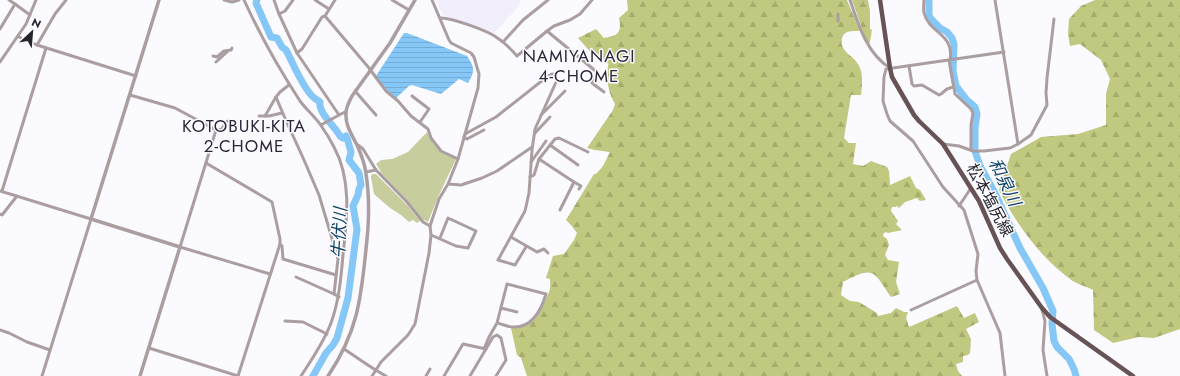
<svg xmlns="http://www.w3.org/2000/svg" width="1180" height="376" viewBox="0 0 1180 376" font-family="Jost,'Noto Sans JP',sans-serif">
	<defs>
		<pattern id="forest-firs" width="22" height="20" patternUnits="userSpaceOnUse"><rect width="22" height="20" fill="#c1c87f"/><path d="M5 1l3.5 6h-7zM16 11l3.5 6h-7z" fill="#a6ac6e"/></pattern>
		<pattern id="water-rules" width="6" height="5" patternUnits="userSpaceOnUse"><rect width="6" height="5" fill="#85c7f6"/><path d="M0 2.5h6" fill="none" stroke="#73abd3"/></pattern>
	</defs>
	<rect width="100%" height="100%" fill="#fbfaff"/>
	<path fill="#f2eefb" d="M 436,0 L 521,0 L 519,6 L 494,33 L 443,16 Z"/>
	<g fill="url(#forest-firs)">
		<path d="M 627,0 L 847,0 L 849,5 L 860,31 C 853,31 843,30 842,39 C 839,51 853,55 858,64 C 864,73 862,86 861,95 L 851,95 L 844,138 L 849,143 L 856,143 L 853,164 L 863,166 L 871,161 L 887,167 L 889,171 L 890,185 L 910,176 L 916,188 L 920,190 L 926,200 L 920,201 L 917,198 L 905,202 L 899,208 L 897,206 L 895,207 L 892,207 L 891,211 L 898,221 L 896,224 L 902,230 L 888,233 L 886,232 L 884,233 L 883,236 L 887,239 L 889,245 L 885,255 L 888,260 L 899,262 L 896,282 L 900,294 L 891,297 C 873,271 875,265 843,282 L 841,295 L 850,301 L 859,302 L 877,313 L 878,316 L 891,313 L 896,308 L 904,312 L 908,312 L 906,318 L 909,327 L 957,306 L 964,318 L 975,313 L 979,322 L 966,329 L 971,339 L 970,353 L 968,355 L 963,356 L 963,362 L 956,364 L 958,371 L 962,376 L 527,376 L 521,358 L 517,355 L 511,328 C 531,329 538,318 545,301 C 549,292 551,290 550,279 L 546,278 L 553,256 L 564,254 L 574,240 L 577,233 L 571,225 L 566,220 L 594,174 L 596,174 L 603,166 L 610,152 L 595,150 L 587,148 L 613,110 L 615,104 C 607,90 607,81 608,65 L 609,64 L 594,56 L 578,38 L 596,29 L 604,38 C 618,36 622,33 619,18 L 628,10 Z"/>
		<path d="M 852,0 L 868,0 L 870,11 L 870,29 L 872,30 L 869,47 L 867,43 Z"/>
		<path d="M 1095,0 L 1180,0 L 1180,329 L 1154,338 L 1139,337 L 1113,343 L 1094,330 L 1093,290 C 1085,286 1076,284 1070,279 C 1040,257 1016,224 999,190 L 1011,154 L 1041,137 L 1078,134 L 1106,125 L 1106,94 L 1110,79 L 1101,60 L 1080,44 L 1070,46 L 1068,34 L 1069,19 L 1081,6 Z"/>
	</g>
	<g fill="#c8cd9e">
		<path d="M 427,132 C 435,149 440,151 456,159 L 439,195 L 428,222 L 422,219 L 406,199 L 381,173 L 380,170 L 376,164 L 381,160 L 392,159 L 408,152 Z"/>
		<path d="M 372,174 L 376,174 L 407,205 L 420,221 L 417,223 L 413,220 L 409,222 L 401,215 L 390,208 L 374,194 L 371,177 Z"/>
	</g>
	<path fill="url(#water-rules)" d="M 404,33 L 407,33 L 467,56 C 475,68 475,71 468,83 L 459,79 L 441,94 L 412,85 L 409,86 L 396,98 L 387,90 L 376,76 Z"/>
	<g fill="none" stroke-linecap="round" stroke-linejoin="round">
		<g stroke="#85c7f6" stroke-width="7">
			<path d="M 257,0 L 256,3 L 271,37 L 277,38 L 282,47 L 286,50 C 294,65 301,84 312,96 C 314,98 317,100 320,102 C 318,113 335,126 340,136 L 343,138 L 346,136 L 347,138 L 351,152 L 349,160 L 359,173 L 361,185 L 359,189 L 358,195 L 353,206 L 357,229 L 348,298 L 337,338 L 333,345 L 326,353 L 313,376"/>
			<path d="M 929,0 L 929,15 L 931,19 L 940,28 L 947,32 L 952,38 L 954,44 L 953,71 L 956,86 L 966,99 L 975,107 L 977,114 L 975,128 L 975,151 L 980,166 L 995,193 L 1020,248 L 1043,288 L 1053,311 L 1052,324 L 1054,341 L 1057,347 L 1069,359 L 1074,369 L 1076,376"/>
		</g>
		<g stroke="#aa9ea0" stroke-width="3">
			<path d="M 224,0 L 232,2 L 239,0"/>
			<path d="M 244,0 C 260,35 279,69 300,101 C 306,109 314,116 320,124 C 325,131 330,139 334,147 C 352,180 347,219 343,255 C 341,278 339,301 331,323 C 324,342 312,359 301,376"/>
			<path d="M 274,0 L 279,14 L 297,53 L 339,115"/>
			<path d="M 315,0 L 329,9"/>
			<path d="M 392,0 L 409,10"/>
			<path d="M 850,0 C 858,24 867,54 890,68"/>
			<path d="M 924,0 C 924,4 923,9 924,13 C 929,33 955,34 950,60"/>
			<path d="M 995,0 L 1018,144"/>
			<path d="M 15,4 L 30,15"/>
			<path d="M 279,14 L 285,11 L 293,0"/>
			<path d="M 325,16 L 369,68 L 386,91 L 398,101 L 411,116 L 428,129 L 431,138 L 441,151 L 458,159"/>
			<path d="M 440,18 C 450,17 488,31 496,37 C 504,42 511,49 517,56 L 547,31 L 554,26 L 570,20 L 580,14 L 592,0"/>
			<path d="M 838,21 L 838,14"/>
			<path d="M 0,29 L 15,4 L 9,0"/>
			<path d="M 547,31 L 598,73 L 592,83 L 604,92"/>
			<path d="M 19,37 L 37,45 L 136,76"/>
			<path d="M 503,42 L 523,20 L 548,0"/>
			<path d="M 37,45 L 55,14 L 66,0"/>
			<path d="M 1004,52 L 886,69 L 884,77 L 883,101 L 887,114 L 890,121 L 913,141 L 943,187 L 964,210 L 978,254 L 976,271 L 977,280 L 1000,333 L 1005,376"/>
			<path d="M 297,53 L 302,49 L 322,17 L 325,16 L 335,0"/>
			<path d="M 213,56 L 217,57 L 224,51 L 231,50 L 232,48"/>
			<path d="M 949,60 L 955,94 L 971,109 L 973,113 L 971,125 L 971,150"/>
			<path d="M 0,62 L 26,24 L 36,0"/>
			<path d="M 216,62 L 228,51"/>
			<path d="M 909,66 L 912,84 L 914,86 L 922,85 L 939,95 L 941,94 L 947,89 L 953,87"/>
			<path d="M 289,85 L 280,92 L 276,97 L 284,116 L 304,160 L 319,195 L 328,225 L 338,259 L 334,294 L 339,297"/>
			<path d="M 355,91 L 376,115"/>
			<path d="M 130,95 L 175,108 L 216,130 L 180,247 L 270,274"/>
			<path d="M 412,96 L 429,109 L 420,122"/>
			<path d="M 541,115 L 565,91"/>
			<path d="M 259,116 L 269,116 L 282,113"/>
			<path d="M 265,116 L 276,97"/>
			<path d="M 321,125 L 339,115 L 345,112"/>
			<path d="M 216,130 L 222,129 L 226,122 L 228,121"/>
			<path d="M 535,133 L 550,117"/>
			<path d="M 465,134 L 496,117 L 548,76 L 552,74 L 556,75 L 557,80 L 535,129 L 532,150 L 529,193 L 525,211 L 498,260 L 515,265 L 526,247"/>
			<path d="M 464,137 L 467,139 L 484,130"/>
			<path d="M 943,144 L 959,146 L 973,151 L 984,151 L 1010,148 L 1018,144 L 1031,135 L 1047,105 L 1046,93 L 1047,78 L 1054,19"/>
			<path d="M 358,145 L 363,149 L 376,170 L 407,202 L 423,222 L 430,226"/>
			<path d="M 550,145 L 578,165"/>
			<path d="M 539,159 L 574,182 L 560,210"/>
			<path d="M 531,162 L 546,141"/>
			<path d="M 206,163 L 272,202 L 280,239 L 280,244 L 238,376"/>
			<path d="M 366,172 L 376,170"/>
			<path d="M 530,177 L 534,175 L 539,159 L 555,139 L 559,138 L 588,152"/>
			<path d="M 574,182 L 581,186 L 579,189"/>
			<path d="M 448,184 L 461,185 L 482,178 L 497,171 L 532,147"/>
			<path d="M 0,191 L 91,219 L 42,376"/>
			<path d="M 2,191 L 46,48"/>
			<path d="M 959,206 L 971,188"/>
			<path d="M 0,214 L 2,215 L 17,196"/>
			<path d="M 431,235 L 456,246 L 468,248 L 476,231 L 448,218 L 440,238"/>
			<path d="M 511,237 L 537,252 L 544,249 L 548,253"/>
			<path d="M 280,244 L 282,246 L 283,259 L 336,275"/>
			<path d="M 296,277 L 334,294"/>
			<path d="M 501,308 L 517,312"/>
			<path d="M 911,310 L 977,280"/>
			<path d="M 1042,310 L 1045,321 L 1043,350 L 1047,376"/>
			<path d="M 285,321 L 303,322 L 327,334"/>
			<path d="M 0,330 L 9,333 L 27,342 L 50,350"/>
			<path d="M 149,348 L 238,376"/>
			<path d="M 344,349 C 358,358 371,368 386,376"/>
			<path d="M 484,349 L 489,337 L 497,323 L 507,284 L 546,294 C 541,311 532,328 513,327 C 508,327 502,324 497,323"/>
			<path d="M 372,376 L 381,362 L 408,335 L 415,324 L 429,253 L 431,235 L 430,226 L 439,199 L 448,184 L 458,159 L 478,88 L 479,74 L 474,57 L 471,53 L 451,43 L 449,40 L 432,0"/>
			<path d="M 426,376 L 430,369"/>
			<path d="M 444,376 L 463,344 L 486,349"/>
			<path d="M 470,376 L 493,337 L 497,335 L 501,338 L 506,360 L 496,376"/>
		</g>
		<g stroke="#aa9ea0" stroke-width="3.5">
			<path d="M 140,376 L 180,247 L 91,219 L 159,0"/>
			<path d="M 328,376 C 357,333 361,300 366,249 C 369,224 370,199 366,174 C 365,164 361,154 357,145 C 352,135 345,125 346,113 C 346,107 349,102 352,96 L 390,43 L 415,0"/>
		</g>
		<path stroke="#675356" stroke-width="4.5" d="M 880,0 L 890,68 L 892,77 L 914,115 L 919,121 L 943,144 L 979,201 L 1000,248 L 1007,259 L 1042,308 L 1050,317 L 1133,376"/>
	</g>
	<g text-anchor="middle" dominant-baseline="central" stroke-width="3" stroke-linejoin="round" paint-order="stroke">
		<g font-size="16" fill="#26242c" stroke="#fbfaff">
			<text transform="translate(990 200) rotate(62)">松本塩尻線</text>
		</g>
		<g font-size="17" letter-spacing="1" fill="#2c2637" stroke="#fbfaff">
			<text x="579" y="56">NAMIYANAGI<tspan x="579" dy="20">4-CHOME</tspan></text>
			<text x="244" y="126">KOTOBUKI-KITA<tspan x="244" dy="20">2-CHOME</tspan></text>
		</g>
		<g font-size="17" font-style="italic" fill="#124564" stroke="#fbfaff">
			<text transform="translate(1005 182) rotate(64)">和泉川</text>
			<text transform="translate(339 233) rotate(-87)">牛伏川</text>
		</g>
	</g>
	<g transform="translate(32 32) rotate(26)" stroke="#fbfaff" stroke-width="3" paint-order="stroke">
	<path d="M0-3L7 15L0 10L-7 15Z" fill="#26242c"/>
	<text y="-6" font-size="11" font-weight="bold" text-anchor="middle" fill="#26242c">N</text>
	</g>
</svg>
